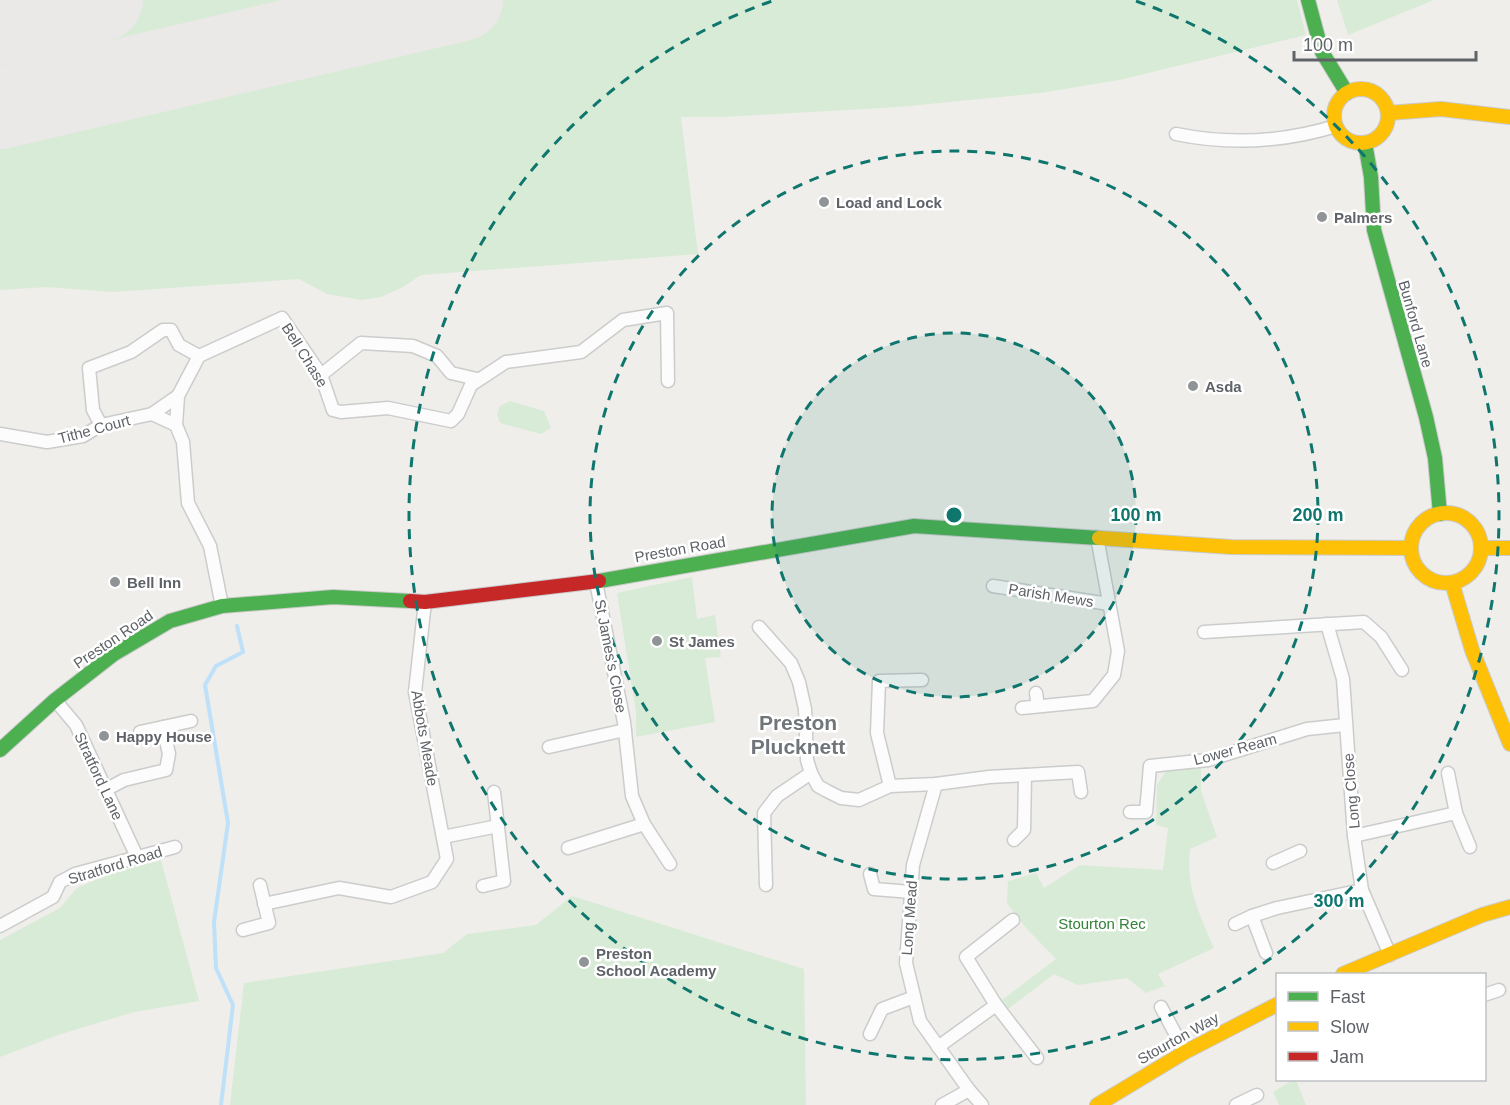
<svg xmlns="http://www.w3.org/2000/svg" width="1510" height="1105" viewBox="0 0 1510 1105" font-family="Arial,sans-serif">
	<rect width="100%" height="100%" fill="#efeeea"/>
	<g fill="#d8ebd6">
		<path d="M 0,0 L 1297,0 L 1306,35 L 1119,80 L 1041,93 L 898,107 L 721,117 L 681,117 L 698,254 L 421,275 L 403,287 L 381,297 L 362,300 L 327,294 L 299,279 L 113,292 L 46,287 L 0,290 Z"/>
		<path d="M 1337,0 L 1434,0 L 1348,35 Z"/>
		<path d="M 510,401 L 544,411 L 551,428 L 541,434 L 500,423 L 497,414 L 500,406 Z"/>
		<path d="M 692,577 L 697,619 L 715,615 L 721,657 L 705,658 L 715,722 L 636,737 L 636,712 L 617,593 Z"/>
		<path d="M 1201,767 L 1201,791 L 1217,837 L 1190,849 C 1186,888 1199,913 1214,948 L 1158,974 L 1165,986 L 1146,993 L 1127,978 L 1078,985 L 1054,974 L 1008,1009 L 1002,1000 L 1056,959 L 1026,928 L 1007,903 L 1008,881 L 1036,873 L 1044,888 L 1080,865 L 1163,870 L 1168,828 L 1156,825 L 1157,785 L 1166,771 Z"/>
		<path d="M 161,860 L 199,1001 L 134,1012 L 58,1035 L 0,1057 L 0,940 L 60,908 L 77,888 L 109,874 Z"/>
		<path d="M 572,896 L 804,969 L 806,1105 L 230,1105 L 244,983 L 443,953 L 467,934 L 536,925 Z"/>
		<path d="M 1293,1080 L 1296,1080 L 1306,1105 L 1279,1105 L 1273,1092 Z"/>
	</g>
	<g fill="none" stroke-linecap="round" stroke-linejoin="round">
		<path stroke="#bfe0f9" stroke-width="4" d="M 221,1105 L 233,1005 L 216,968 L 214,922 L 228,823 L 205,685 L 216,666 L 243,652 L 237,626"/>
		<g stroke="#eae9e7" stroke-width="82">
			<path d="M 0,24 L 102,0"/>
			<path d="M 0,108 L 462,0"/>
		</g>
		<g stroke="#cbcccc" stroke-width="15">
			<g id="street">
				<path d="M 1176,134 C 1230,145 1284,142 1336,126"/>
				<path d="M 321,375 L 361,343 L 413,346 L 437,356 L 451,373 L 477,379"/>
				<path d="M 152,414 L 178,396"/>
				<path d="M 101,425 L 93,410 L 89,368 L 131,352 L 163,330 L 171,330 L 179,345 L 199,356"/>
				<path d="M 0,434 L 47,442 L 83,436 L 101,425 L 152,414 L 176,425"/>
				<path d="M 596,582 L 624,722 L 632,796 L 644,824 L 670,864"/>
				<path d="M 993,586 L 1109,604"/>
				<path d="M 222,606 L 210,546 L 188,503 L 183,442 L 176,425 L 178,396 L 199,356 L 282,318 L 321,375 L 333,410 L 341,412 L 388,408 L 451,421 L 458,414 L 471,385 L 506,362 L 581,352 L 623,320 L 667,313 L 668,381"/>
				<path d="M 1327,624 L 1343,679 L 1354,836 L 1362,890 L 1390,955"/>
				<path d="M 759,627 L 791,663 L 799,682 L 805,709 L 807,760 L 811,773"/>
				<path d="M 1204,632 L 1364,622 L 1381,637 L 1402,670"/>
				<path d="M 1036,693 L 1038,706"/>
				<path d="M 55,700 L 76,725 L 137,857"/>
				<path d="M 1022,708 L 1093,701 L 1114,675 L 1118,651 L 1097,537"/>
				<path d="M 140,732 L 191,721"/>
				<path d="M 549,747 L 625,730"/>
				<path d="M 1448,773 L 1456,813 L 1470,847"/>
				<path d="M 936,784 L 913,865 L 906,963 L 920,1021 L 969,1090 L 982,1105"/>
				<path d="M 890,786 L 877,733 L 879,681 L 922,680"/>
				<path d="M 107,789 L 124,780 L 166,770 L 169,754 L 163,727"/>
				<path d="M 1130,812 L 1146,812 L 1150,766 L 1208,760 L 1307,729 L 1345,725"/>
				<path d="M 1354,836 L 1456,813"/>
				<path d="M 443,837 L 498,826"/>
				<path d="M 1014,840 L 1024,830 L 1025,775"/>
				<path d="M 568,848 L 644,824"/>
				<path d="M 1273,863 L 1300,851"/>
				<path d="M 870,874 L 874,889 L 911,892"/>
				<path d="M 766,885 L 764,813 L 777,796 L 811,773 L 818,786 L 827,791 L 841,798 L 859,800 L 890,786 L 936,784 L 989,777 L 1078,772 L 1081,792"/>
				<path d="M 483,886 L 504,881 L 494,792"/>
				<path d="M 264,904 L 339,888 L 391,897 L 432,882 L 447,859 L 415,692 L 425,602"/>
				<path d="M 1013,920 L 966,957 L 996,1005 L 1037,1058"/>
				<path d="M 1235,924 L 1252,916"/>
				<path d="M 0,926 L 53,897 L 60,882 L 75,874 L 175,847"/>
				<path d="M 243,930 L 269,923 L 260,885"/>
				<path d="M 1266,953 L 1252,916 L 1277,908 L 1362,890"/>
				<path d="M 1484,995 L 1499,990"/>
				<path d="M 1161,1007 L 1185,1052"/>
				<path d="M 870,1034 L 882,1009 L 914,997"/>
				<path d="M 938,1047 L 996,1005"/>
				<path d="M 942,1105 L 969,1090"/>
				<path d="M 1236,1105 L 1257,1095"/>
			</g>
		</g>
		<g stroke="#cacacb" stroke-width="16">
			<g id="fast">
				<path d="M 1308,0 L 1322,52 L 1347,93"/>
				<path d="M 1365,143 L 1371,177 L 1374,230 L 1426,417 L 1435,458 L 1440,514"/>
				<path d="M 599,581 L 914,526 L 1099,538"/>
				<path d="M 0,750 L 55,700 L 114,654 L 170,621 L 222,606 L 333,597 L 410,601"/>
			</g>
		</g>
		<g stroke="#cacacb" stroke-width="16">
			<g id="slow">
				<circle cx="1361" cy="116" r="27"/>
				<path d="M 1388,113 L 1441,109 L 1510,117"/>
				<circle cx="1446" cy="548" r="35"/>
				<path d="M 1099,538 L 1231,547 L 1411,548"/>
				<path d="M 1481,548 L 1510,548"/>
				<path d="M 1452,583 L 1472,650 L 1510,744"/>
				<path d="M 1343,974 L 1482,915 L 1510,907"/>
				<path d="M 1097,1105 L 1185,1052 L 1278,1004"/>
			</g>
		</g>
		<g stroke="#cacacb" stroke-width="16">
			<path id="jam" d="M 410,601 L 425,602 L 599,581"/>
		</g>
		<use href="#street" stroke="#fdfcfc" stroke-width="12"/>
		<use href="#fast" stroke="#4caf50" stroke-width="14"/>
		<use href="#slow" stroke="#ffc107" stroke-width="14"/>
		<use href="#jam" stroke="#c62828" stroke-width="14"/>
	</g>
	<circle cx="954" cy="515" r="182" fill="#0f766e" fill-opacity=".12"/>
	<g fill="none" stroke="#0f766e" stroke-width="3" stroke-dasharray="10 8">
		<circle cx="954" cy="515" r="182"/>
		<circle cx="954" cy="515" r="364"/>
		<path d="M1136 1A545 545 0 1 1 772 1"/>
	</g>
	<g fill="#919496" stroke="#fff" stroke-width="2">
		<circle cx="824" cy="202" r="6"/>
		<circle cx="1322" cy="217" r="6"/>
		<circle cx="1193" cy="386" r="6"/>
		<circle cx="115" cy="582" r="6"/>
		<circle cx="657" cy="641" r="6"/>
		<circle cx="104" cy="736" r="6"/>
		<circle cx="584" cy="962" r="6"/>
	</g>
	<g text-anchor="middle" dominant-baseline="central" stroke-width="5" stroke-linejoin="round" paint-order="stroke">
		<g font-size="15" font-weight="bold" fill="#5f6368" stroke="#fff" text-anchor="start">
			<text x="836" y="202">Load and Lock</text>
			<text x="1334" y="217">Palmers</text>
			<text x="1205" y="386">Asda</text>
			<text x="127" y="582">Bell Inn</text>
			<text x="669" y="641">St James</text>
			<text x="116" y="736">Happy House</text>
			<text x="596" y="953">Preston<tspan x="596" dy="17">School Academy</tspan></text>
		</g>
		<g font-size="15" fill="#5f6368" stroke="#fff">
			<text transform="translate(1416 324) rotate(74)">Bunford Lane</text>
			<text transform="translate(305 355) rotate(58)">Bell Chase</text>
			<text transform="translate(94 429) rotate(-15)">Tithe Court</text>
			<text transform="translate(680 549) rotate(-10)">Preston Road</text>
			<text transform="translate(1051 595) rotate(9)">Parish Mews</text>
			<text transform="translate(113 639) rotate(-34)">Preston Road</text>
			<text transform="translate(611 656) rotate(79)">St James's Close</text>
			<text transform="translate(425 738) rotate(80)">Abbots Meade</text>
			<text transform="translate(1235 749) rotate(-15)">Lower Ream</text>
			<text transform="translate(99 776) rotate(65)">Stratford Lane</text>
			<text transform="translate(1351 791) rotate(-95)">Long Close</text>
			<text transform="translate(115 865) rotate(-17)">Stratford Road</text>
			<text transform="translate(909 918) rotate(-86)">Long Mead</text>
			<text transform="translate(1178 1038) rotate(-29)">Stourton Way</text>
		</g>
		<g font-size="15" fill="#348238" stroke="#fff">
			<text x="1102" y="923">Stourton Rec</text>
		</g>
		<g font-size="21" font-weight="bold" fill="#70757a" stroke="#fff">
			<text x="798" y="722">Preston<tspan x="798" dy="24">Plucknett</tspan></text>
		</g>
	</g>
	<circle cx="954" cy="515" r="9" fill="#0f766e" stroke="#fff" stroke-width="3"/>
	<g font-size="18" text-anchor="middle" font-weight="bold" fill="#0f766e" stroke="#fff" stroke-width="5" stroke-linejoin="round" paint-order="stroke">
		<text x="1136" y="521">100 m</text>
		<text x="1318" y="521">200 m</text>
		<text x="1339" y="907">300 m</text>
	</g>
	<rect x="1276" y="973" width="210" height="108" fill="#ffffff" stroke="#bfc1c3" stroke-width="1.5"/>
	<rect x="1288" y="992" width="30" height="9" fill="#4caf50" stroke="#bfc1c3" stroke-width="1.5"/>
	<text x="1330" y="1003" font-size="18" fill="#5f6368">Fast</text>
	<rect x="1288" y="1022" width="30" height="9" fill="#ffc107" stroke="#bfc1c3" stroke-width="1.5"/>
	<text x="1330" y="1033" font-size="18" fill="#5f6368">Slow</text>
	<rect x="1288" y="1052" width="30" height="9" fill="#c62828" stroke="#bfc1c3" stroke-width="1.5"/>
	<text x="1330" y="1063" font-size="18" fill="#5f6368">Jam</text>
	<path d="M1294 51v9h182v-9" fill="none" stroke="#5f6368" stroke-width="3"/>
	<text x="1303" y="51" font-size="18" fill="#5f6368" stroke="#ffffff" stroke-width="4.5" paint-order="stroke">100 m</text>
</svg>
